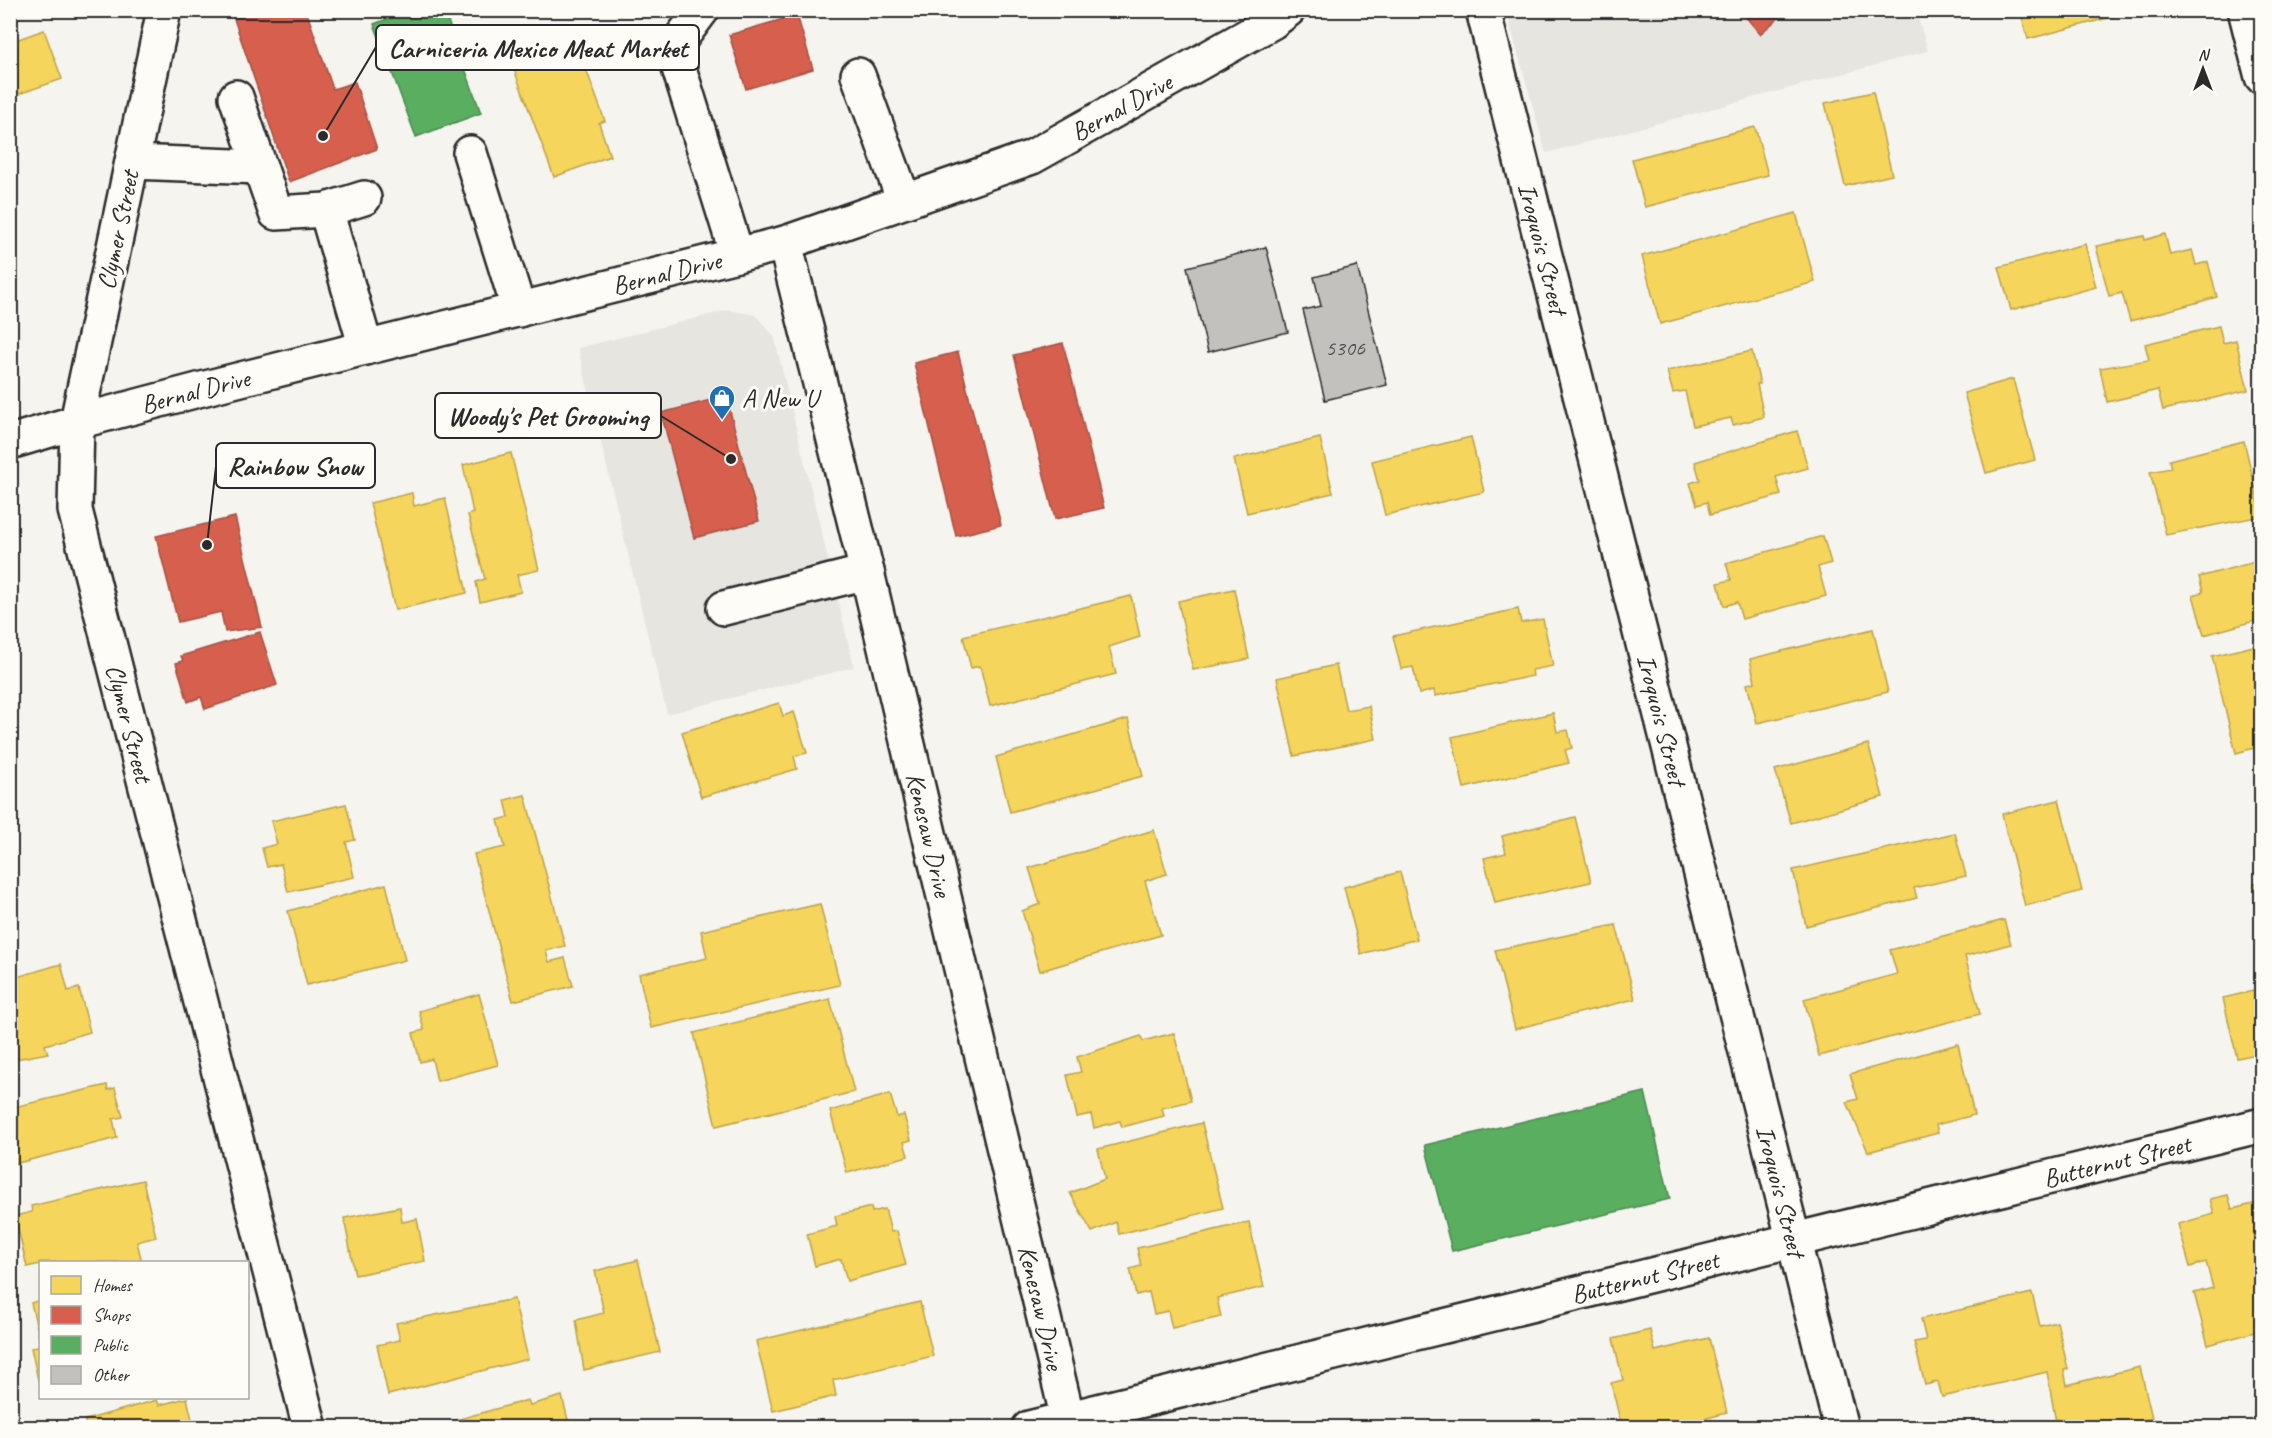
<svg xmlns="http://www.w3.org/2000/svg" width="2272" height="1438" viewBox="0 0 2272 1438" font-family="Caveat,sans-serif">
	<rect width="100%" height="100%" fill="#f5f4ef"/>
	<filter id="ink" filterUnits="userSpaceOnUse"><feTurbulence type="fractalNoise" baseFrequency=".0167" numOctaves="2"/><feDisplacementMap in="SourceGraphic" scale="12" xChannelSelector="R" yChannelSelector="G"/><feConvolveMatrix kernelMatrix="1 2 1 2 8 2 1 2 1" color-interpolation-filters="sRGB"/></filter>
	<g filter="url(#ink)">
		<g fill="#e6e5e0">
			<path d="M 1506,11 L 1916,11 L 1928,51 L 1546,153 Z"/>
			<path d="M 729,310 L 755,315 L 774,336 L 854,667 L 667,714 L 578,348 Z"/>
		</g>
		<g fill="#f6d55c" stroke="#b9a24d" stroke-width="1.5">
			<path d="M 2020,10 L 2130,10 L 2131,12 L 2028,39 Z"/>
			<path d="M 570,25 L 605,121 L 599,123 L 610,156 L 554,177 L 506,48 Z"/>
			<path d="M 44,30 L 62,79 L 10,97 L 10,42 Z"/>
			<path d="M 1873,92 L 1892,175 L 1845,186 L 1825,103 Z"/>
			<path d="M 1755,127 L 1768,175 L 1645,207 L 1632,159 Z"/>
			<path d="M 1796,213 L 1815,282 L 1660,324 L 1642,256 Z"/>
			<path d="M 2165,234 L 2170,255 L 2192,250 L 2196,265 L 2208,262 L 2217,297 L 2130,321 L 2122,293 L 2109,296 L 2096,246 L 2144,236 L 2145,240 Z"/>
			<path d="M 2085,244 L 2096,287 L 2011,310 L 1999,267 Z"/>
			<path d="M 2219,326 L 2223,343 L 2236,340 L 2248,390 L 2163,410 L 2158,390 L 2107,402 L 2100,368 L 2149,360 L 2145,344 Z"/>
			<path d="M 1752,351 L 1760,384 L 1757,384 L 1764,417 L 1733,425 L 1731,418 L 1693,426 L 1685,391 L 1673,393 L 1667,371 Z"/>
			<path d="M 2013,379 L 2035,460 L 1986,473 L 1964,393 Z"/>
			<path d="M 1797,431 L 1808,468 L 1776,477 L 1781,495 L 1710,515 L 1707,502 L 1697,505 L 1690,483 L 1700,480 L 1695,462 Z"/>
			<path d="M 1471,437 L 1484,492 L 1385,515 L 1372,461 Z"/>
			<path d="M 1320,438 L 1333,493 L 1247,513 L 1234,459 Z"/>
			<path d="M 2244,441 L 2262,516 L 2166,535 L 2150,472 L 2171,468 L 2169,460 Z"/>
			<path d="M 511,453 L 539,570 L 517,575 L 521,592 L 480,602 L 476,582 L 485,579 L 468,515 L 473,513 L 463,465 Z"/>
			<path d="M 412,493 L 414,506 L 445,498 L 467,593 L 395,610 L 370,503 Z"/>
			<path d="M 1823,536 L 1831,563 L 1818,567 L 1826,596 L 1742,619 L 1737,602 L 1724,606 L 1718,583 L 1731,580 L 1726,563 Z"/>
			<path d="M 2262,560 L 2262,619 L 2204,635 L 2193,595 L 2203,592 L 2199,577 Z"/>
			<path d="M 1234,589 L 1249,659 L 1193,670 L 1178,601 Z"/>
			<path d="M 1131,596 L 1140,637 L 1109,647 L 1116,674 L 990,706 L 980,666 L 971,668 L 963,636 Z"/>
			<path d="M 1518,609 L 1521,623 L 1543,619 L 1553,666 L 1532,670 L 1533,676 L 1435,696 L 1434,690 L 1419,694 L 1413,667 L 1401,669 L 1393,636 Z"/>
			<path d="M 1873,629 L 1888,692 L 1757,723 L 1747,684 L 1755,682 L 1750,659 Z"/>
			<path d="M 2262,644 L 2262,746 L 2236,753 L 2212,656 Z"/>
			<path d="M 1336,665 L 1346,710 L 1369,706 L 1376,739 L 1294,756 L 1277,678 Z"/>
			<path d="M 779,703 L 783,716 L 794,712 L 807,753 L 794,756 L 797,769 L 701,797 L 682,732 Z"/>
			<path d="M 1553,713 L 1557,732 L 1568,730 L 1572,748 L 1565,750 L 1569,763 L 1464,788 L 1452,737 Z"/>
			<path d="M 1128,719 L 1143,776 L 1010,812 L 996,757 Z"/>
			<path d="M 1868,744 L 1883,797 L 1791,823 L 1775,770 Z"/>
			<path d="M 2262,765 L 2262,796 L 2254,767 Z"/>
			<path d="M 525,795 L 565,946 L 546,951 L 549,962 L 565,958 L 573,986 L 513,1001 L 474,854 L 505,847 L 498,820 L 509,817 L 505,800 Z"/>
			<path d="M 2059,800 L 2082,891 L 2025,906 L 2002,814 Z"/>
			<path d="M 346,804 L 355,840 L 346,842 L 354,877 L 288,892 L 281,864 L 267,867 L 262,848 L 277,844 L 271,821 Z"/>
			<path d="M 1575,817 L 1591,882 L 1495,903 L 1484,858 L 1506,853 L 1502,836 Z"/>
			<path d="M 1154,830 L 1167,874 L 1145,881 L 1161,935 L 1040,971 L 1022,911 L 1040,904 L 1029,868 Z"/>
			<path d="M 1955,833 L 1966,876 L 1914,888 L 1917,898 L 1806,926 L 1793,870 Z"/>
			<path d="M 1400,872 L 1417,939 L 1361,954 L 1344,887 Z"/>
			<path d="M 2262,881 L 2262,913 L 2254,883 Z"/>
			<path d="M 386,884 L 405,960 L 307,985 L 288,911 Z"/>
			<path d="M 820,904 L 840,985 L 651,1028 L 639,974 L 707,958 L 701,931 Z"/>
			<path d="M 2004,920 L 2011,944 L 1965,956 L 1980,1014 L 1819,1056 L 1804,999 L 1897,974 L 1890,950 Z"/>
			<path d="M 1616,925 L 1635,999 L 1515,1029 L 1495,950 Z"/>
			<path d="M 61,964 L 68,991 L 79,988 L 90,1032 L 45,1045 L 48,1053 L 10,1060 L 10,979 Z"/>
			<path d="M 2262,989 L 2262,1053 L 2237,1058 L 2223,998 Z"/>
			<path d="M 479,994 L 498,1065 L 437,1081 L 432,1059 L 420,1062 L 413,1033 L 424,1030 L 419,1011 Z"/>
			<path d="M 830,999 L 854,1092 L 716,1126 L 694,1033 Z"/>
			<path d="M 1174,1033 L 1191,1101 L 1162,1108 L 1164,1116 L 1122,1127 L 1120,1121 L 1094,1128 L 1091,1114 L 1077,1117 L 1067,1075 L 1081,1072 L 1077,1057 L 1141,1036 L 1143,1041 Z"/>
			<path d="M 1958,1044 L 1974,1115 L 1936,1125 L 1938,1133 L 1868,1152 L 1847,1102 L 1858,1099 L 1850,1074 Z"/>
			<path d="M 107,1085 L 108,1090 L 115,1088 L 123,1117 L 113,1119 L 117,1138 L 10,1165 L 10,1108 Z"/>
			<path d="M 890,1094 L 897,1117 L 904,1115 L 911,1140 L 904,1142 L 908,1156 L 847,1173 L 830,1111 Z"/>
			<path d="M 1202,1123 L 1223,1208 L 1119,1234 L 1116,1222 L 1092,1232 L 1070,1193 L 1105,1179 L 1098,1149 Z"/>
			<path d="M 143,1180 L 156,1237 L 137,1242 L 142,1262 L 40,1262 L 40,1264 L 27,1267 L 15,1216 L 32,1212 L 31,1206 Z"/>
			<path d="M 2228,1195 L 2232,1209 L 2262,1202 L 2262,1330 L 2208,1345 L 2194,1293 L 2213,1288 L 2206,1262 L 2190,1267 L 2178,1224 L 2214,1214 L 2210,1199 Z"/>
			<path d="M 400,1207 L 402,1222 L 417,1219 L 425,1261 L 355,1275 L 344,1218 Z"/>
			<path d="M 871,1207 L 872,1212 L 885,1209 L 891,1232 L 897,1231 L 906,1265 L 847,1281 L 841,1259 L 815,1266 L 807,1234 L 837,1226 L 835,1216 Z"/>
			<path d="M 1249,1222 L 1264,1287 L 1217,1298 L 1221,1317 L 1172,1328 L 1168,1311 L 1154,1314 L 1149,1292 L 1136,1295 L 1130,1269 L 1141,1266 L 1137,1248 Z"/>
			<path d="M 638,1260 L 660,1352 L 584,1370 L 576,1320 L 604,1313 L 595,1271 Z"/>
			<path d="M 2032,1293 L 2040,1326 L 2057,1322 L 2068,1369 L 2064,1370 L 2067,1385 L 2140,1367 L 2152,1418 L 2113,1428 L 2057,1428 L 2047,1372 L 1942,1397 L 1938,1382 L 1925,1385 L 1914,1342 L 1926,1340 L 1921,1319 Z"/>
			<path d="M 514,1299 L 528,1359 L 388,1395 L 377,1345 L 400,1340 L 396,1323 Z"/>
			<path d="M 40,1300 L 40,1340 L 31,1303 Z"/>
			<path d="M 920,1302 L 933,1356 L 833,1380 L 836,1396 L 773,1411 L 756,1341 Z"/>
			<path d="M 1650,1330 L 1655,1351 L 1709,1338 L 1727,1413 L 1668,1428 L 1622,1428 L 1611,1383 L 1623,1380 L 1613,1339 Z"/>
			<path d="M 40,1345 L 40,1379 L 38,1380 L 31,1348 Z"/>
			<path d="M 562,1396 L 570,1428 L 427,1428 L 528,1400 L 530,1405 Z"/>
			<path d="M 187,1398 L 194,1428 L 86,1428 L 85,1420 L 157,1400 L 159,1405 Z"/>
		</g>
		<g fill="#d6604d" stroke="#a35043" stroke-width="1.5">
			<path d="M 258,10 L 306,10 L 333,89 L 355,82 L 377,149 L 289,182 L 234,19 Z"/>
			<path d="M 1740,10 L 1788,10 L 1760,34 Z"/>
			<path d="M 797,15 L 813,69 L 746,89 L 729,35 Z"/>
			<path d="M 1063,343 L 1104,508 L 1055,519 L 1014,355 Z"/>
			<path d="M 958,352 L 1001,525 L 956,536 L 914,363 Z"/>
			<path d="M 726,396 L 759,521 L 694,538 L 661,413 Z"/>
			<path d="M 235,517 L 262,627 L 225,632 L 221,612 L 178,622 L 156,536 Z"/>
			<path d="M 260,632 L 277,685 L 205,709 L 201,697 L 188,702 L 176,663 L 183,661 L 181,656 Z"/>
		</g>
		<g fill="#5aae61" stroke="#4c8751" stroke-width="1.5">
			<path d="M 411,10 L 444,10 L 481,113 L 416,137 L 374,24 Z"/>
			<path d="M 1645,1092 L 1670,1199 L 1452,1251 L 1425,1145 Z"/>
		</g>
		<g fill="#c2c1be" stroke="#2b2b2b" stroke-width="1.5">
			<path d="M 1266,247 L 1288,332 L 1208,352 L 1187,267 Z"/>
			<path d="M 1357,266 L 1387,385 L 1325,400 L 1303,310 L 1321,306 L 1314,277 Z"/>
		</g>
		<g fill="none" stroke-linecap="round" stroke-linejoin="round">
			<g stroke="#2b2b2b" stroke-width="38">
				<g id="minor">
					<path id="s1" d="M 164,10 L 77,422 L 75,510 L 310,1428"/>
					<path d="M 702,10 L 673,49 L 737,255"/>
					<path id="s2" d="M 1483,10 L 1841,1428"/>
					<path d="M 2245,10 L 2262,77"/>
					<path d="M 858,75 L 904,201"/>
					<path d="M 236,97 L 276,213 L 326,210 L 364,198"/>
					<path d="M 470,153 L 519,310"/>
					<path d="M 132,162 L 260,167"/>
					<path d="M 326,210 L 366,348"/>
					<path id="s3" d="M 785,243 L 867,572 L 1070,1428"/>
					<path id="s4" d="M 10,442 L 77,422 L 217,385 L 785,243 L 1032,157 L 1272,22 L 1288,10"/>
					<path d="M 724,608 L 867,572"/>
					<path id="s5" d="M 1029,1428 L 2262,1125"/>
				</g>
			</g>
			<use href="#minor" stroke="#fdfcf7" stroke-width="33"/>
		</g>
	</g>
	<defs>
		<g id="shop-pin" transform="scale(1.35)"><path d="M0 17L-7.5 6A9.5 9.5 0 1 1 7.5 6Z" fill="#1f6fb2" stroke="#fdfcf7"/><path d="M-5-2.5h2.3a2.7 3.5 0 0 1 5.4 0H5L5.5 6h-11ZM-1.5-2.5h3a1.5 2.3 0 0 0-3 0Z" fill="#fff"/></g>
	</defs>
	<g fill-rule="evenodd">
		<use href="#shop-pin" x="722" y="398"/>
	</g>
	<g text-anchor="middle" dominant-baseline="central" stroke-width="6" stroke-linejoin="round" paint-order="stroke">
		<g font-size="22" fill="#515050">
			<text x="1345" y="348">5306</text>
		</g>
		<g font-size="26" fill="#2b2b2b" stroke="#fdfcf7">
			<text stroke="none"><textPath href="#s4" startOffset="1164">Bernal Drive</textPath></text>
			<text transform="translate(118 230) rotate(-78)">Clymer Street</text>
			<text stroke="none"><textPath href="#s2" startOffset="246">Iroquois Street</textPath></text>
			<text stroke="none"><textPath href="#s4" startOffset="678">Bernal Drive</textPath></text>
			<text stroke="none"><textPath href="#s4" startOffset="192">Bernal Drive</textPath></text>
			<text stroke="none"><textPath href="#s2" startOffset="732">Iroquois Street</textPath></text>
			<text stroke="none"><textPath href="#s1" startOffset="729">Clymer Street</textPath></text>
			<text stroke="none"><textPath href="#s3" startOffset="609">Kenesaw Drive</textPath></text>
			<text stroke="none"><textPath href="#s5" startOffset="1120">Butternut Street</textPath></text>
			<text stroke="none"><textPath href="#s2" startOffset="1218">Iroquois Street</textPath></text>
			<text stroke="none"><textPath href="#s5" startOffset="634">Butternut Street</textPath></text>
			<text stroke="none"><textPath href="#s3" startOffset="1095">Kenesaw Drive</textPath></text>
		</g>
		<g font-size="26" fill="#2b2b2b" stroke="#fdfcf7" text-anchor="start">
			<text x="742" y="398">A New U</text>
		</g>
	</g>
	<path fill="none" stroke="#2b2b2b" stroke-width="2" d="M323 136L376 47M731 459L661 416M207 545L216 466"/>
	<g fill="#2b2b2b" stroke="#fdfcf7" stroke-width="2">
		<circle cx="323" cy="136" r="6"/>
		<circle cx="731" cy="459" r="6"/>
		<circle cx="207" cy="545" r="6"/>
	</g>
	<g fill="#fdfcf7" stroke="#2b2b2b" stroke-width="2">
		<rect x="376" y="25" width="323" height="45" rx="6"/>
		<rect x="435" y="393" width="226" height="45" rx="6"/>
		<rect x="216" y="443" width="159" height="45" rx="6"/>
	</g>
	<g font-size="27" text-anchor="middle" font-weight="bold" fill="#2b2b2b">
		<text x="538" y="57">Carniceria Mexico Meat Market</text>
		<text x="548" y="425">Woody's Pet Grooming</text>
		<text x="295" y="475">Rainbow Snow</text>
	</g>
	<rect width="2272" height="1438" fill="none" stroke="#fdfcf7" stroke-width="36"/>
	<rect x="18" y="18" width="2236" height="1402" fill="none" stroke="#2b2b2b" stroke-width="2" filter="url(#ink)"/>
	<rect x="39" y="1261" width="210" height="138" fill="#fdfcf7" stroke="#a9a8a5" stroke-width="1.5"/>
	<rect x="51" y="1276" width="30" height="18" fill="#f6d55c" stroke="#a9a8a5" stroke-width="1.5"/>
	<text x="93" y="1291" font-size="18" fill="#2b2b2b">Homes</text>
	<rect x="51" y="1306" width="30" height="18" fill="#d6604d" stroke="#a9a8a5" stroke-width="1.5"/>
	<text x="93" y="1321" font-size="18" fill="#2b2b2b">Shops</text>
	<rect x="51" y="1336" width="30" height="18" fill="#5aae61" stroke="#a9a8a5" stroke-width="1.5"/>
	<text x="93" y="1351" font-size="18" fill="#2b2b2b">Public</text>
	<rect x="51" y="1366" width="30" height="18" fill="#c2c1be" stroke="#a9a8a5" stroke-width="1.5"/>
	<text x="93" y="1381" font-size="18" fill="#2b2b2b">Other</text>
	<g transform="translate(2203 69)" stroke="#fdfcf7" stroke-width="4.5" paint-order="stroke">
	<path d="M0-4.5L10 22L0 15L-10 22Z" fill="#2b2b2b"/>
	<text y="-9" font-size="16" font-weight="bold" text-anchor="middle" fill="#2b2b2b">N</text>
	</g>
</svg>
